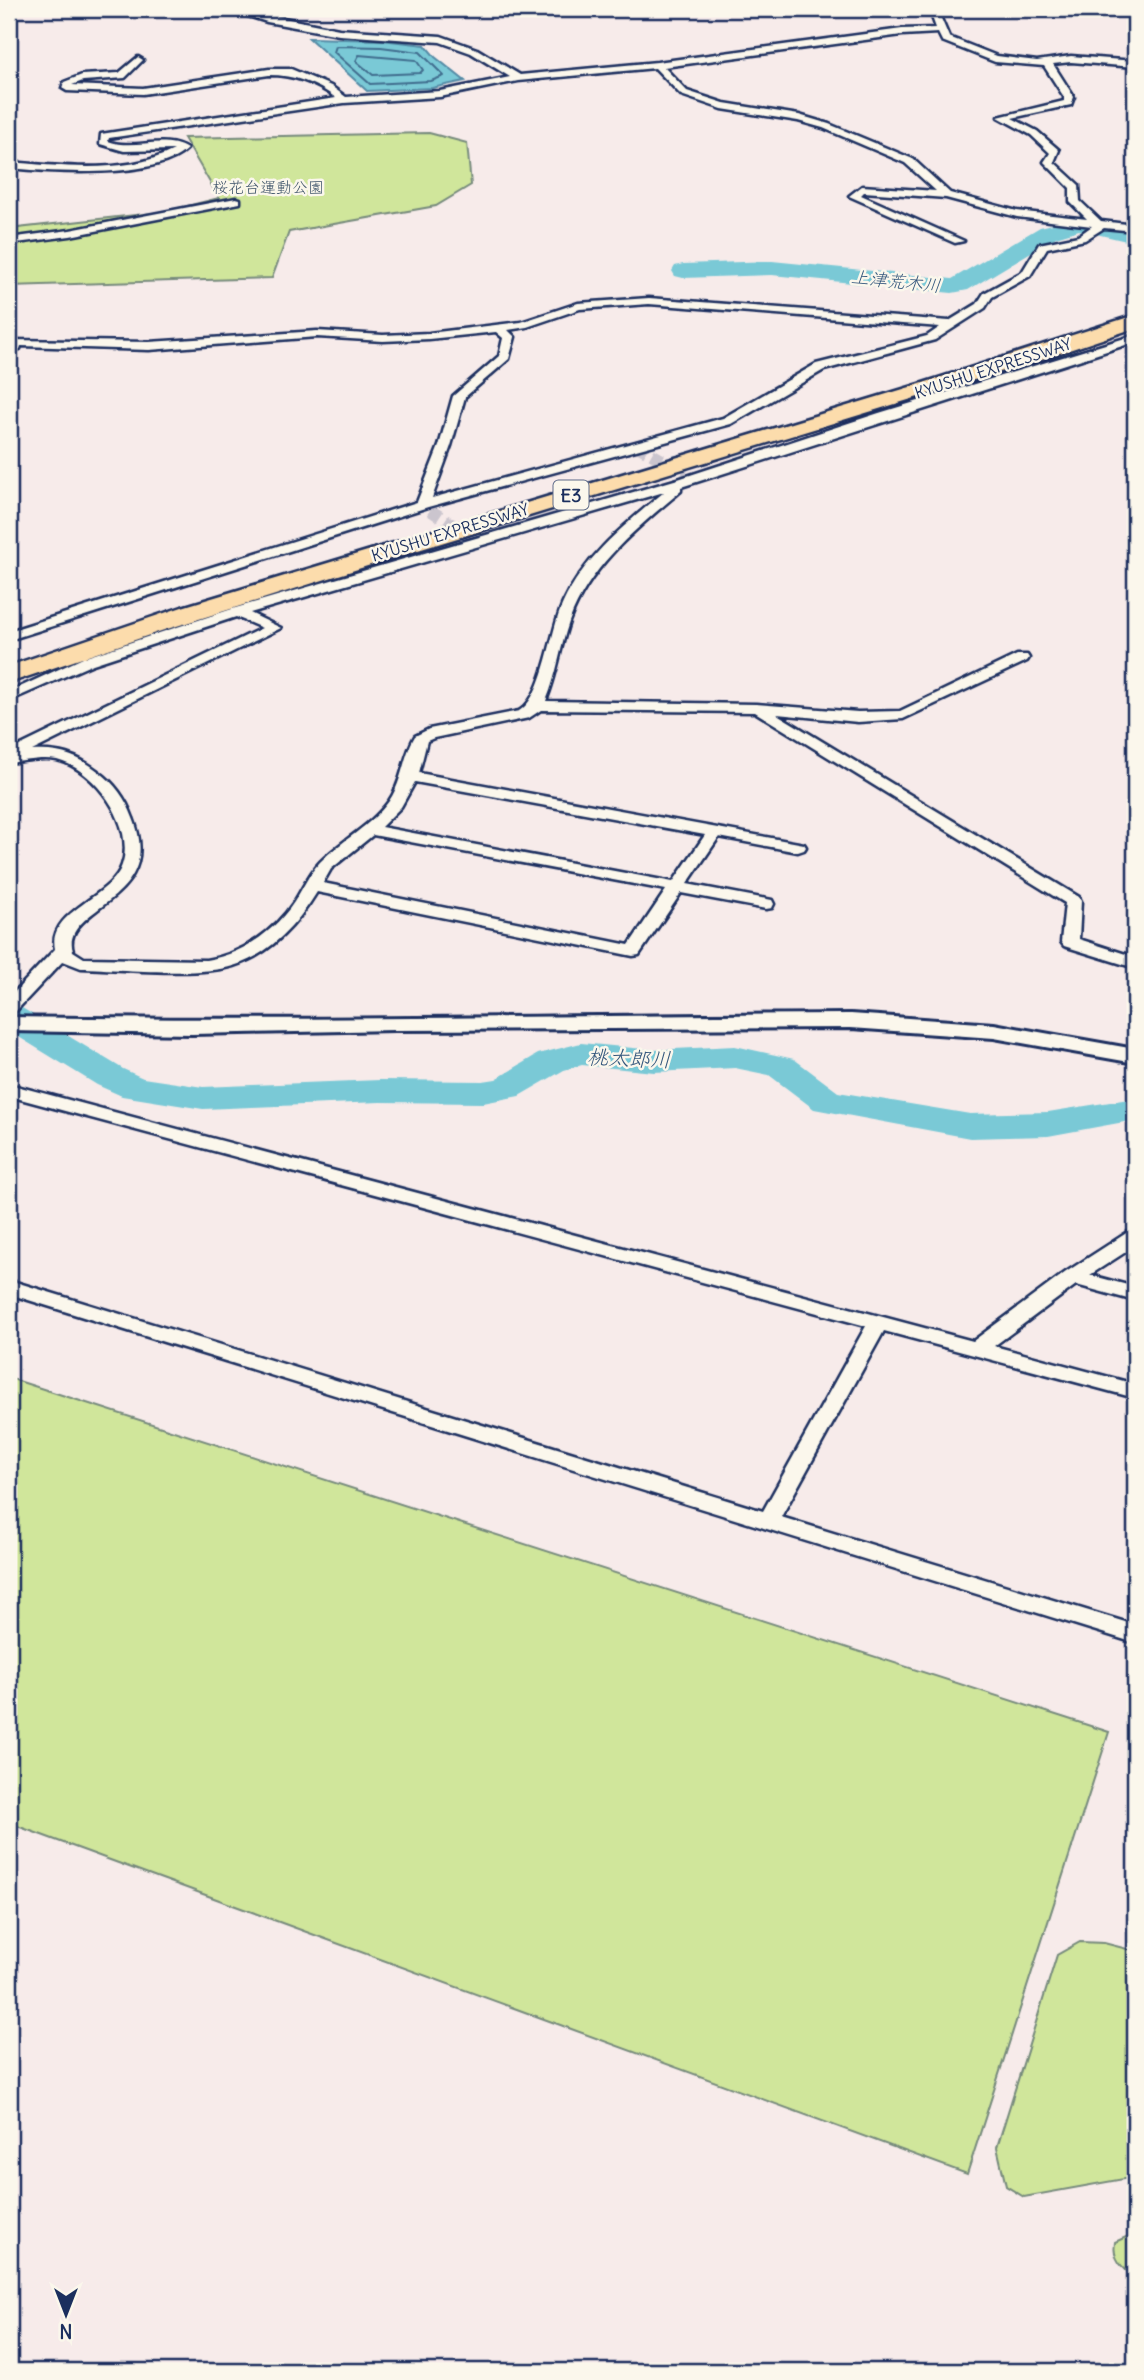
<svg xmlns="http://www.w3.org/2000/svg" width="1144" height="2380" viewBox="0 0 1144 2380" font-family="Delius,'Klee One',sans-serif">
	<rect width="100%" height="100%" fill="#f7ebea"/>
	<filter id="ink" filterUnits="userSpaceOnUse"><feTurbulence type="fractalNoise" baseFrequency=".0143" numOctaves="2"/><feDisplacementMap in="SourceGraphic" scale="14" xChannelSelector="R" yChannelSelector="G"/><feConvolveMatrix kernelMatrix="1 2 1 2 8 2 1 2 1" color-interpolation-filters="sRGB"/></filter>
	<g filter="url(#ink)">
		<g fill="#d0e69b" stroke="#768a7c" stroke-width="2">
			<path d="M 429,133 L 467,143 L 471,185 L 436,206 L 289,232 L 272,278 L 9,286 L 9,229 L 163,212 L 219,198 L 184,138 Z"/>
			<path d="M 9,1378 L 1109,1732 L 967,2174 L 9,1823 Z"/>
			<path d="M 1080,1942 L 1104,1943 L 1135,1951 L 1135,2177 L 1024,2197 L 1006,2186 L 997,2147 L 1057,1955 Z"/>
			<path d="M 1135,2233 L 1135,2277 C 1122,2268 1112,2259 1115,2242 Z"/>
		</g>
		<path fill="#7ac9d6" stroke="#548ba6" stroke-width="2" d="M 309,38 L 382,40 L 425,45 L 435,57 L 465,81 L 432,88 L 367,91 Z"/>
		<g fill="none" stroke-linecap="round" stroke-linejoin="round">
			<g stroke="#416d8e" stroke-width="2">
				<path d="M 336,46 L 381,47 L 420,52 L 444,76 L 431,81 L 370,84 L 334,52 Z"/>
				<path d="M 359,55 L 416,60 L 423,70 L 420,73 L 373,75 L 356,61 Z"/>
			</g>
			<g fill="#7ac9d6" fill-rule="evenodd">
				<path d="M 1079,218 L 1135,231 L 1135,243 L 1079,230 L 1056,237 L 968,290 L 952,293 L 772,275 L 683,278 L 675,276 L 672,271 L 675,266 L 683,264 L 772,261 L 952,279 L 1040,227 Z"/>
				<path d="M 9,1005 L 22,1008 L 123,1069 L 143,1078 L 203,1087 L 380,1080 L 483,1081 L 496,1079 L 538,1054 L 581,1043 L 654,1050 L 735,1046 L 794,1059 L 838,1092 L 970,1114 L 1048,1112 L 1135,1098 L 1135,1120 L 1048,1136 L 970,1138 L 814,1109 L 769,1075 L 735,1068 L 654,1072 L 582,1065 L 564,1070 L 519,1096 L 483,1103 L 380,1102 L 203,1109 L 122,1096 L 97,1085 L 9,1031 Z"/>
			</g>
			<g stroke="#cbc5ce" stroke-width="12" stroke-dasharray="12 6" stroke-linecap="butt">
				<path d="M 636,445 L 686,474"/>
				<path d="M 430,510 L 471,537"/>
			</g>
			<g stroke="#1b2f5e" stroke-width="5">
				<g id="minor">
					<path d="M 226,9 L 239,9 L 339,29 L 441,36 L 477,49 L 520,75 L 657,62 L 902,29 L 936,28 L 929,9 L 937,9 L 949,37 L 997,56 L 1037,61 L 1071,56 L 1135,61 L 1135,67 L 1071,62 L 1053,64 L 1074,97 L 1071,105 L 1012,118 L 1037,131 L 1059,150 L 1054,162 L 1079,185 L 1080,201 L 1101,221 L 1135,225 L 1135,231 L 1104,228 L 1085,240 L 1047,248 L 1030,276 L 992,297 L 985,308 L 935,340 L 824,370 L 731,424 L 428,507 L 9,640 L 9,631 L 417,502 L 439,446 L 453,396 L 499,356 L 503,338 L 496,332 L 429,339 L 383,341 L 317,337 L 149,350 L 21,346 L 20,349 L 9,353 L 10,340 L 149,342 L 317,331 L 383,335 L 429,333 L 521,322 L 578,303 L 649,298 L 949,321 L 977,304 L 984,293 L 1022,272 L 1039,244 L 1078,236 L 1092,226 L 1017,217 L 946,198 L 864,192 L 861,195 L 964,241 L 955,243 L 849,196 L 862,186 L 936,191 L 905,163 L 823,128 L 798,121 L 722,109 L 681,95 L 655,68 L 518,81 L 440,97 L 344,103 L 109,138 L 108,141 C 133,151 164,134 187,149 C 157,180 49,172 9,168 L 9,162 C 62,166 125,175 174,150 L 124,151 L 100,144 L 101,134 L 336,98 C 316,83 294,75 269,75 L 143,94 L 67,91 L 62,88 L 64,82 L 82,75 L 119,73 L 138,57 L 143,60 L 125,78 L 83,81 L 72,85 L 143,88 L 269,69 L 291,69 L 331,86 L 346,97 L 440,91 L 510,77 L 471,53 L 440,42 L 339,35 L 267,22 ZM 938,33 L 942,41 L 995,62 L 1044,66 L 1064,97 L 1064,101 L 998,117 L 1031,135 L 1050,153 L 1044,162 L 1070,188 L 1070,202 L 1087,219 L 1017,211 L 950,193 L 913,159 L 829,124 L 799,115 L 724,103 L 687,91 L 664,67 L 902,35 ZM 649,304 L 940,327 L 927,336 L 816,364 L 723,418 L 432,498 L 451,446 L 465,397 L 509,359 L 515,337 L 508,330 L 527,327 L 580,309 Z"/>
					<path d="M 236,198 L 240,199 L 240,203 L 70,236 L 9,244 L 9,238 L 70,230 Z"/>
					<path d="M 1135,335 L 1135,342 L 681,487 L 681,491 C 636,529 590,565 569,622 C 560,648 557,675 546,701 L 756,704 L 858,712 L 900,711 L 1017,655 L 1027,655 L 1029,658 L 1027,661 L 903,719 L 858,722 L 777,714 L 1079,897 L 1081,901 L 1079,939 L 1135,957 L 1135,968 L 1064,946 L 1061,942 L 1065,903 L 755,712 L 541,710 L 529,718 L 434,738 L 427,741 L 419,773 L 804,844 L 806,847 L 804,850 L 798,852 L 719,837 L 687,884 L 772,900 L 774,904 L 772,908 L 766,909 L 681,893 L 639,955 L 633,956 L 317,892 C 298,923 270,955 233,966 C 198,977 120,969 81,968 L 63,961 L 15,1012 L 9,1013 L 9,998 L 55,949 C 47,911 111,898 122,865 C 136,826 95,769 57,760 C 42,757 24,761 9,763 L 9,751 L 262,628 L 236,617 L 93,664 L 9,701 L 9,692 L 83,658 L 232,609 L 678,479 L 879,413 ZM 664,492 C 626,524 584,557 563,603 C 550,631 544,697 519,711 L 429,729 L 415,736 C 403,756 403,781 389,801 C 371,826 342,840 320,862 C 309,873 302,890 294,902 C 274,932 241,955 206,960 L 84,958 L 73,951 C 59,907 167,902 133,818 C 126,799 115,783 98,771 C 77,755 58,749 32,751 L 281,628 L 250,613 ZM 415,782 L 705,835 L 673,882 L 381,827 L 401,807 ZM 373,835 L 666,890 L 629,945 L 323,883 L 331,869 Z"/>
					<path d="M 9,1084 L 973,1341 L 1066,1272 L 1128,1232 L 1135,1231 L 1135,1246 L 1090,1275 L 1135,1287 L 1135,1301 L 1076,1285 L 994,1346 L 1135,1384 L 1135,1398 L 884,1331 L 781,1517 L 1135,1625 L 1135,1643 L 9,1294 L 9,1280 L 763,1511 L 866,1326 L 9,1096 Z"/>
				</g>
			</g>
			<g stroke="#1b2f5e" stroke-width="6">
				<path id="tertiary" d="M 851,1014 L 994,1024 L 1135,1049 L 1135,1063 L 994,1038 L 851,1028 L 395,1030 L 192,1034 L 9,1031 L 9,1017 C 290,1022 570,1015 851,1014 Z"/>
			</g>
			<g stroke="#1b2f5e" stroke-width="5">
				<path id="motorway" d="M 1135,315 L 1135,328 L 1039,360 L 415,551 L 164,630 L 9,683 L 9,666 L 182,607 L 920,384 Z"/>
			</g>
			<use href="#minor" fill="#fbf7ec" fill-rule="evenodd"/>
			<use href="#tertiary" fill="#fbf7ec" fill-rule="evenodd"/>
			<use href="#motorway" fill="#fcdcac" fill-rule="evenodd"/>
		</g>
	</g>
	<g text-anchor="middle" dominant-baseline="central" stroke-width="5" stroke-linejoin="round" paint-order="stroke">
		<g font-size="16" fill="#3f546a" stroke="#fbf7ec">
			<text x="268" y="187">桜花台運動公園</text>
		</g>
		<g font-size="16" fill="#1b2f5e" stroke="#fbf7ec">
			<text transform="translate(993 368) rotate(-18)">KYUSHU EXPRESSWAY</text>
			<text transform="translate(450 532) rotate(-17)">KYUSHU EXPRESSWAY</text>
		</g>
		<g font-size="18" font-style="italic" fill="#33567c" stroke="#fbf7ec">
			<text transform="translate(896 281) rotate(6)">上津荒木川</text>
		</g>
		<rect fill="#fbf7ec" stroke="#5e6b89" stroke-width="2" x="553.5" y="480.5" width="35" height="29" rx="5"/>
		<g font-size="18" font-weight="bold" fill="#1b2f5e">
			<text x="571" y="495">E3</text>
		</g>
		<g font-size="21" font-style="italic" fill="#33567c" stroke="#fbf7ec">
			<text transform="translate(629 1058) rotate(2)">桃太郎川</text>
		</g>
	</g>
	<rect width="1144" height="2380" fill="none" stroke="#fbf7ec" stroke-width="35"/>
	<rect x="18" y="18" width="1109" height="2345" fill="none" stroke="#1b2f5e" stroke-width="2.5" filter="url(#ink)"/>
	<g transform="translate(66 2314) rotate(180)" stroke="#fbf7ec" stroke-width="5" paint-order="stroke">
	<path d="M0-5L12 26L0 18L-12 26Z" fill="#1b2f5e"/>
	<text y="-10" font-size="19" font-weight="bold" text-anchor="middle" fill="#1b2f5e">N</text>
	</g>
</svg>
